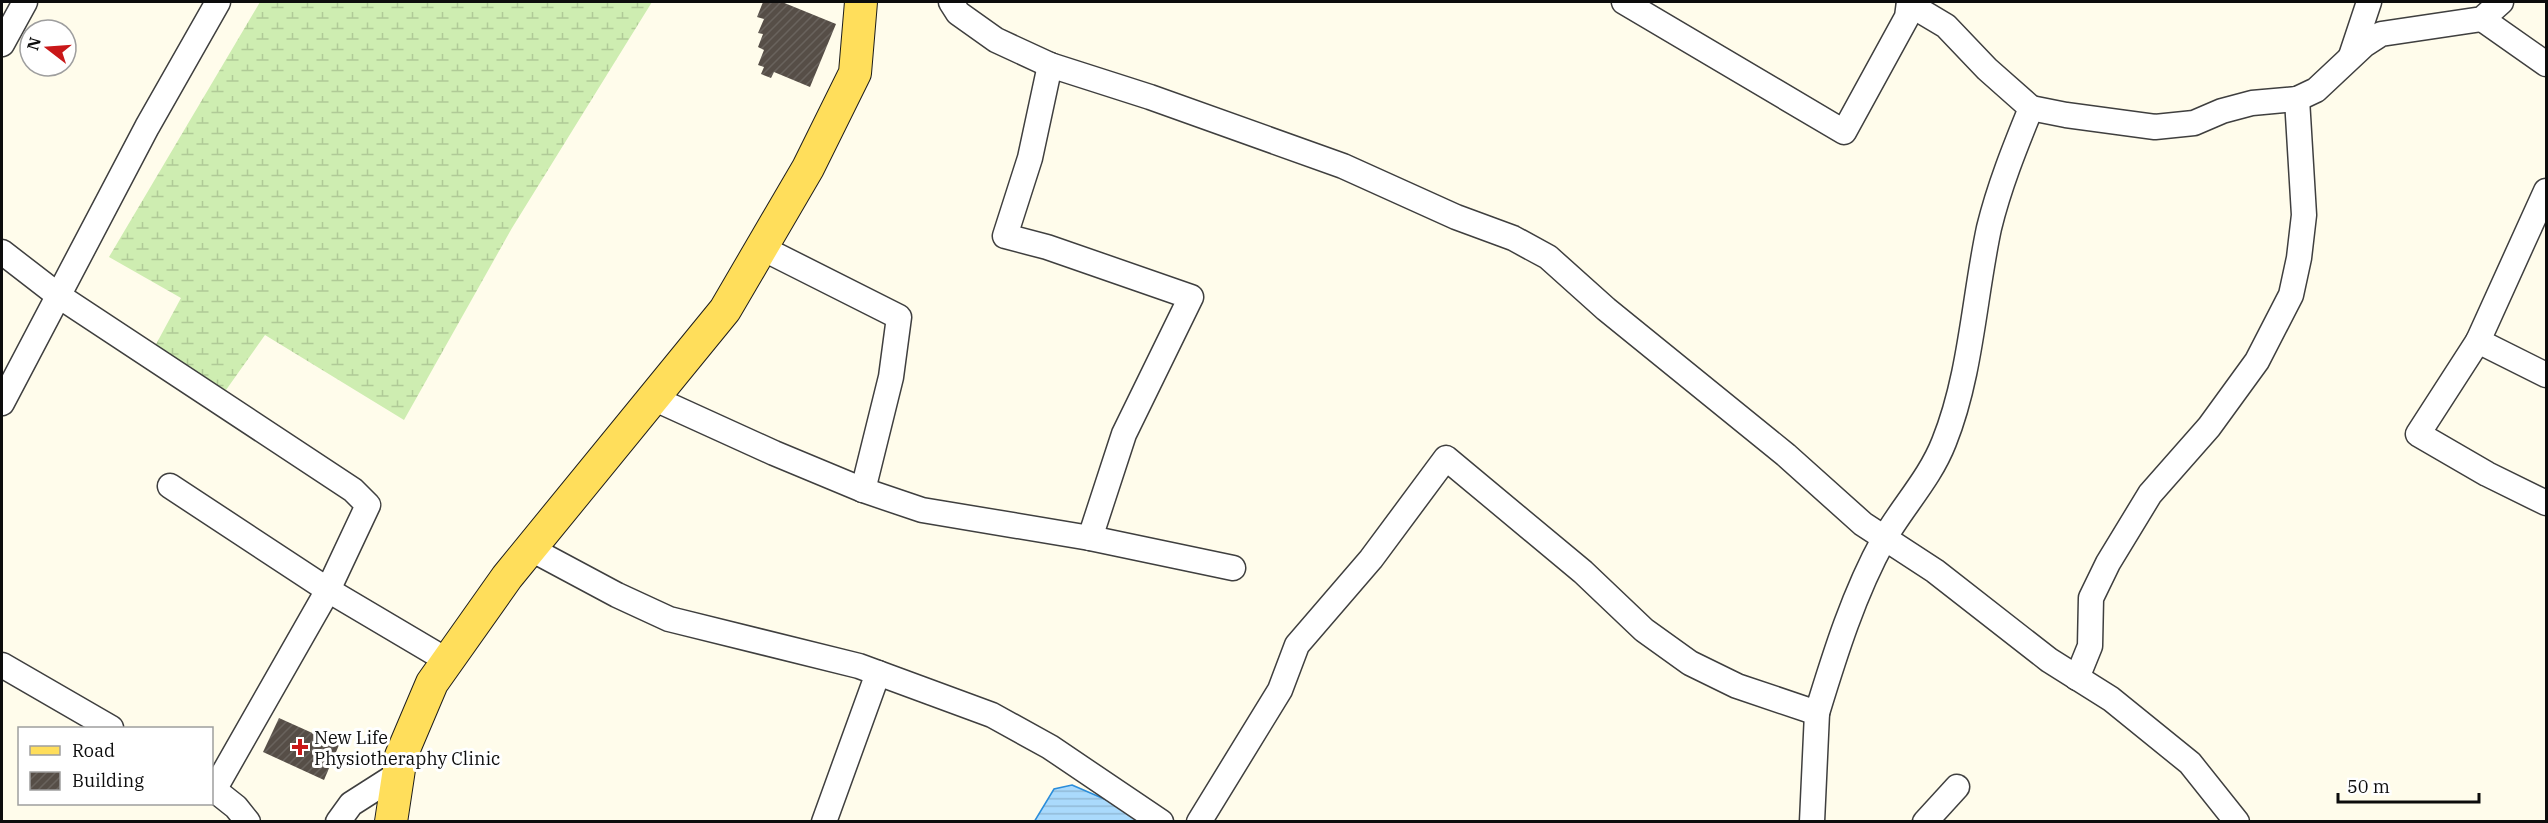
<svg xmlns="http://www.w3.org/2000/svg" width="2548" height="823" viewBox="0 0 2548 823" font-family="'IBM Plex Serif',serif">
	<defs>
		<pattern id="wetland-marsh" width="20" height="14" patternUnits="userSpaceOnUse" patternTransform="scale(1.5)"><rect width="20" height="14" fill="#ceedb1"/><path d="M1 5h8M5 5V1M11 12h8M15 12V8" fill="none" stroke="#b0ca97"/></pattern>
		<pattern id="water-rules" width="6" height="5" patternUnits="userSpaceOnUse" patternTransform="scale(1.5)"><rect width="6" height="5" fill="#aadafc"/><path d="M0 2.5h6" fill="none" stroke="#91bad7"/></pattern>
		<pattern id="building-hatch" width="6" height="6" patternUnits="userSpaceOnUse" patternTransform="scale(1.5)"><rect width="6" height="6" fill="#564e47"/><path d="M-1 1l2-2M0 6l6-6M5 7l2-2" fill="none" stroke="#69635d"/></pattern>
	</defs>
	<rect width="100%" height="100%" fill="#fffceb"/>
	<path fill="url(#wetland-marsh)" d="M 260,2 L 652,2 L 512,228 L 404,420 L 265,335 L 226,390 L 154,348 L 181,298 L 109,257 Z"/>
	<path fill="url(#water-rules)" stroke="#2a8dda" stroke-width="1.5" d="M 1072,785 L 1132,811 L 1147,822 L 1034,822 L 1054,789 Z"/>
	<g fill="url(#building-hatch)">
		<path d="M 763,2 L 782,2 L 836,24 L 810,87 L 774,72 L 771,78 L 761,74 L 764,67 L 758,65 L 764,50 L 758,47 L 763,34 L 758,33 L 764,19 L 757,17 Z"/>
		<path d="M 279,718 L 339,745 L 324,780 L 263,752 Z"/>
	</g>
	<g fill="none" stroke-linecap="round" stroke-linejoin="round">
		<g stroke="#3f3f3f" stroke-width="27">
			<g id="minor">
				<path d="M 951,2 L 958,13 L 996,40 L 1050,65 L 1150,97 L 1343,166 L 1456,217 L 1513,238 L 1548,257 L 1606,309 L 1786,455 L 1863,524 L 1935,571 L 2049,660 L 2111,699 L 2190,763 L 2237,822"/>
				<path d="M 1624,2 L 1844,132 L 1907,17 L 1909,2"/>
				<path d="M 2482,19 L 2546,64"/>
				<path d="M 2,44 L 25,2"/>
				<path d="M 2351,56 L 2369,2"/>
				<path d="M 1050,65 L 1030,158 L 1005,236 L 1047,247 L 1191,297 L 1124,434 L 1090,538"/>
				<path d="M 2031,108 L 2066,115 L 2155,127 L 2194,123 L 2222,111 L 2252,103 L 2297,99 L 2316,90 L 2364,45 L 2381,34 L 2482,19 L 2501,2"/>
				<path d="M 2546,191 L 2478,341 L 2546,375"/>
				<path d="M 762,248 L 899,317 L 891,377 L 863,490"/>
				<path d="M 2,252 L 59,296 L 353,490 L 368,505 L 328,590 L 214,790"/>
				<path d="M 2478,341 L 2418,434 L 2487,474 L 2546,503"/>
				<path d="M 653,398 L 774,453 L 863,490 L 922,510 L 1090,538 L 1233,568"/>
				<path d="M 2,403 L 147,127 L 218,2"/>
				<path d="M 170,486 L 328,590 L 448,661"/>
				<path d="M 531,549 L 617,595 L 669,619 L 859,666 L 992,715 L 1050,747 L 1161,822"/>
				<path d="M 2,665 L 111,728"/>
				<path d="M 2077,678 L 2090,646 L 2091,598 L 2108,563 L 2150,494 L 2209,427 L 2257,361 L 2291,295 L 2299,258 L 2304,215 L 2297,99"/>
				<path d="M 212,788 L 236,807 L 248,822"/>
				<path d="M 338,822 L 351,804 L 398,774"/>
				<path d="M 824,822 L 878,673"/>
				<path d="M 1199,822 L 1280,690 L 1297,645 L 1371,559 L 1446,458 L 1583,572 L 1644,630 L 1690,663 L 1737,686 L 1817,713 C 1835,654 1854,593 1884,539 C 1903,506 1930,478 1944,442 C 1971,375 1974,298 1989,228 C 1999,187 2015,147 2031,108 L 1987,69 L 1946,26 L 1909,4"/>
				<path d="M 1812,822 L 1817,713"/>
				<path d="M 1925,822 L 1957,787"/>
			</g>
		</g>
		<g stroke="#1d1d1d" stroke-width="34">
			<path id="major" d="M 391,822 L 401,756 L 432,683 L 507,577 L 725,310 L 808,168 L 855,73 L 861,2"/>
		</g>
		<use href="#minor" stroke="#fff" stroke-width="24"/>
		<use href="#major" stroke="#ffde5b" stroke-width="32"/>
	</g>
	<path fill="#c91718" stroke="#fff" stroke-width="2" d="M297 738h6v6h6v6h-6v6h-6v-6h-6v-6h6z"/>
	<g text-anchor="middle" dominant-baseline="central" stroke-width="6" stroke-linejoin="round" paint-order="stroke">
		<g font-size="18" fill="#0c0c0c" stroke="#fff" text-anchor="start">
			<text x="314" y="737">New Life<tspan x="314" dy="21">Physiotheraphy Clinic</tspan></text>
		</g>
	</g>
	<rect width="2548" height="823" fill="none" stroke="#0c0c0c" stroke-width="6"/>
	<rect x="18" y="727" width="195" height="78" fill="#ffffff" stroke="#9e9e9e" stroke-width="1.5"/>
	<rect x="30" y="746" width="30" height="9" fill="#ffde5b" stroke="#9e9e9e" stroke-width="1.5"/>
	<text x="72" y="757" font-size="18" fill="#0c0c0c">Road</text>
	<rect x="30" y="772" width="30" height="18" fill="url(#building-hatch)" stroke="#9e9e9e" stroke-width="1.5"/>
	<text x="72" y="787" font-size="18" fill="#0c0c0c">Building</text>
	<g transform="translate(48 48) rotate(287)"><circle r="28" fill="#ffffff" stroke="#9e9e9e" stroke-width="1.5"/>
	<path d="M0-4.5L10 22L0 15L-10 22Z" fill="#c91718"/>
	<text y="-9" font-size="16" font-weight="bold" text-anchor="middle" fill="#0c0c0c">N</text>
	</g>
	<path d="M2338 793v9h141v-9" fill="none" stroke="#0c0c0c" stroke-width="3"/>
	<text x="2347" y="793" font-size="18" fill="#0c0c0c" stroke="#ffffff" stroke-width="4.5" paint-order="stroke">50 m</text>
</svg>
